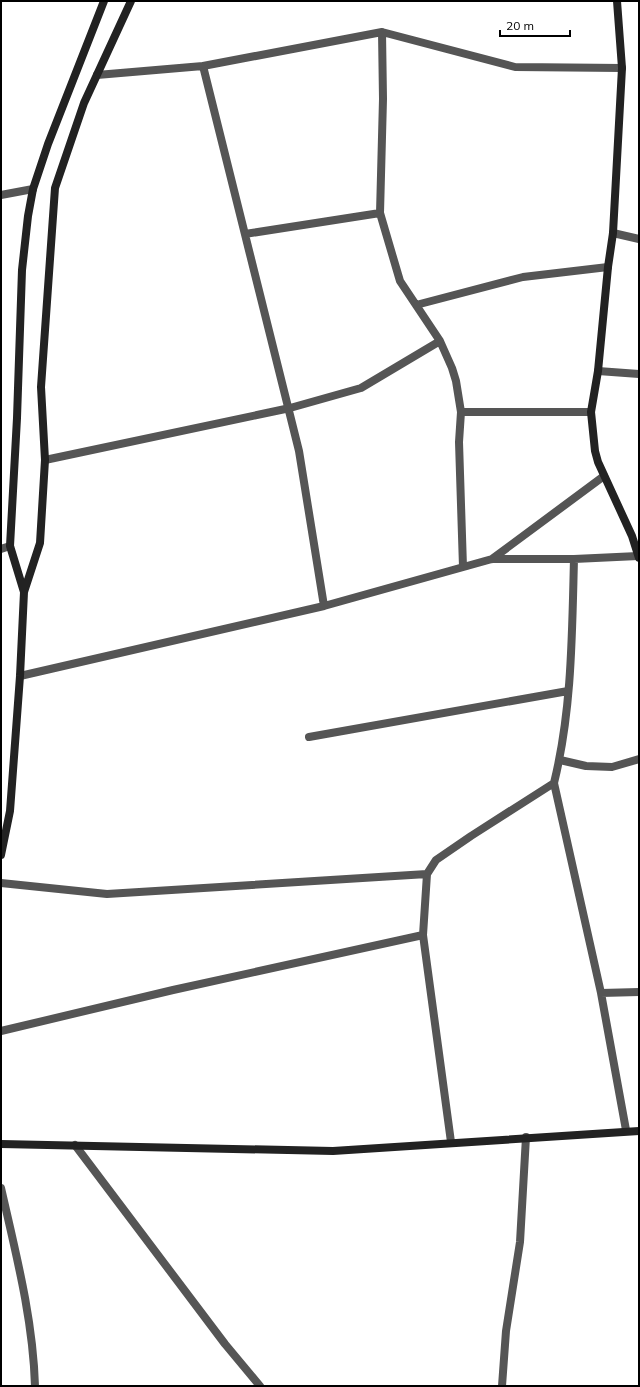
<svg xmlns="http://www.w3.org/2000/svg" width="640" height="1387" viewBox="0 0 640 1387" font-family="Mulish,sans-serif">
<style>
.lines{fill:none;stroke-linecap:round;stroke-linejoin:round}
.street{stroke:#555;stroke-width:8}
.secondary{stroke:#222;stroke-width:8}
</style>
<rect width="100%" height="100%" fill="#fff"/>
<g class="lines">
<!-- street -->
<path class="street" d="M 382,32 L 383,99 L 380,213 L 400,281 L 440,341 L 452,368 L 456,381 L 461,412 L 459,442 L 463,567
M 203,66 L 382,32 L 515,67 L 622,68
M 97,75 L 203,66 L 299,451 L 324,606
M 1,195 L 33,189
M 613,233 L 639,239
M 245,234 L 380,213
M 416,305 L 523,277 L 608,267
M 598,371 L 639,374
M 461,412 L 591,412
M 45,460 L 290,408 L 361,388 L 440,341
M 1,549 L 10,546
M 492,559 L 604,476
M 20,676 L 324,606 L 492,559 L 574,559 L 638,556
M 309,737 L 568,691
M 560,760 L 586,766 L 612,767 L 639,759
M 554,783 L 601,993 L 626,1130
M 1,883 L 107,894 L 427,874
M 601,993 L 639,992
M 1,1031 L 173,990 L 423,935
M 451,1142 L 423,935 L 427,874 L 436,860 L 471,836 L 554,783 C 572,710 572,634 574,559
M 75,1145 L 225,1344 L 260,1386
M 1,1188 C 16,1254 33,1319 35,1386
M 502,1386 L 506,1331 L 520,1242 L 526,1137"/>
<!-- secondary -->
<path class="secondary" d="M 617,1 L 622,68 L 613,233 L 608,267 L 598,371 L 591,412 L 595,451 L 598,462 L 632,536 L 639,558
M 24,592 L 10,546 L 17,418 L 22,270 L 28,216 L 33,189 L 48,144 L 104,1
M 1,855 L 10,811 L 20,676 L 24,592 L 40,543 L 45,460 L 41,387 L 55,188 L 84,103 L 131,1
M 1,1144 L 333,1151 L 639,1131"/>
</g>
<!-- border -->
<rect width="640" height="1387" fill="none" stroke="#000000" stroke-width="4"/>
<!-- scale -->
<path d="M500 30v6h70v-6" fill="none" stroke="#000000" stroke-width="2"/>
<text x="506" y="30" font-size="12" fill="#000000" stroke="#ffffff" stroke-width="3" paint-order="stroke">20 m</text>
</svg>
